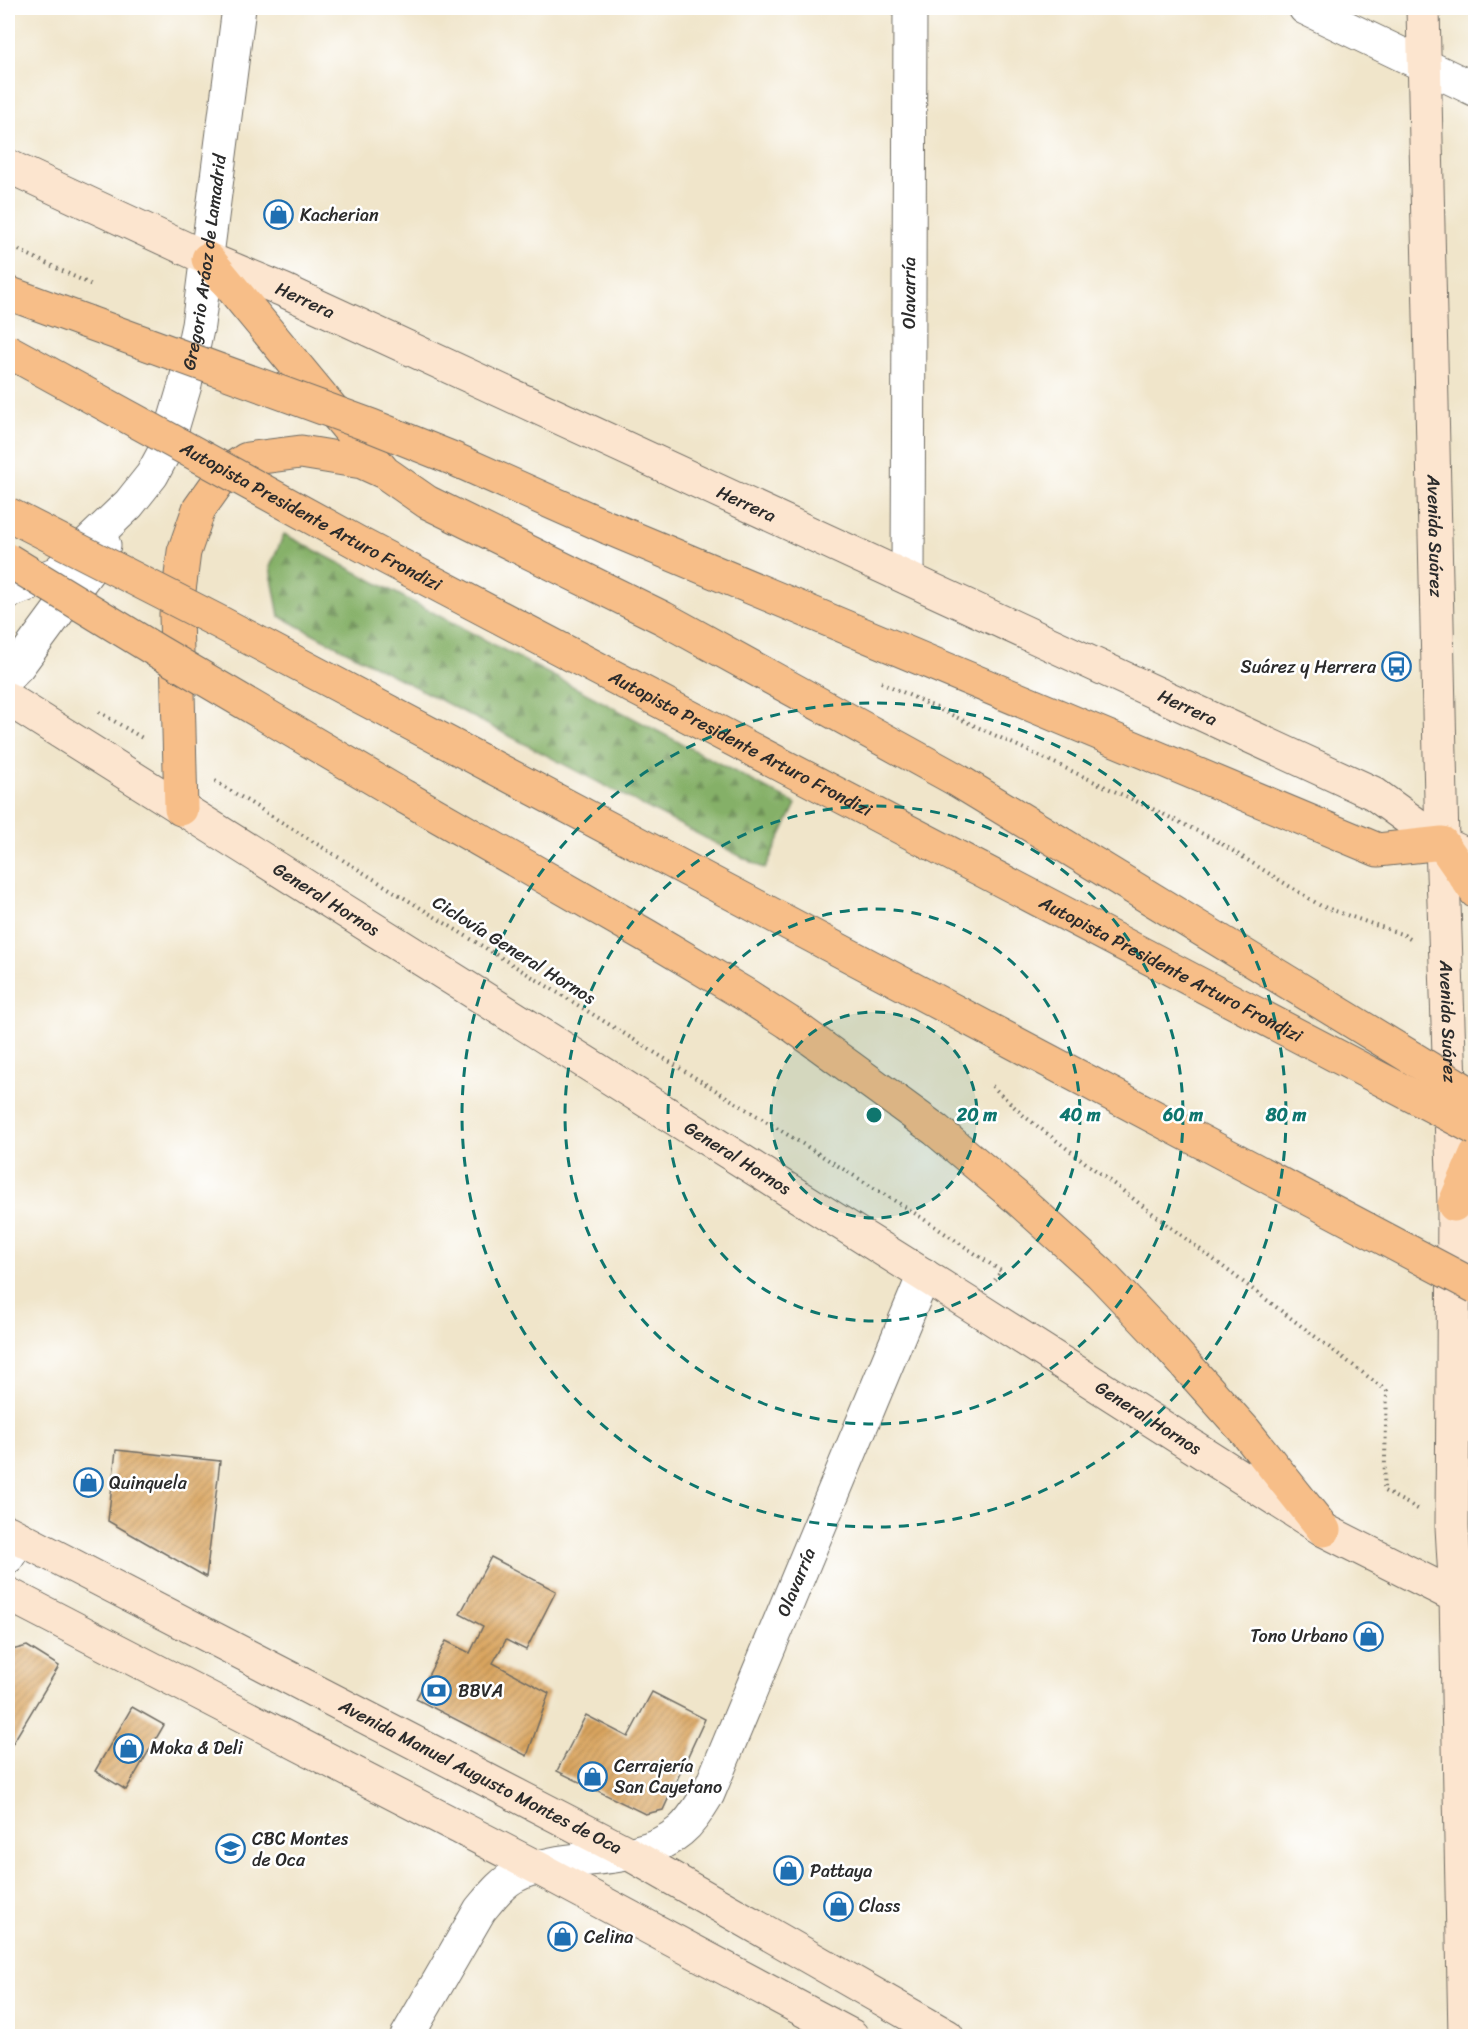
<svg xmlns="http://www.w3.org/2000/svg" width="1483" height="2044" viewBox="0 0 1483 2044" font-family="Sriracha,sans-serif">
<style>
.forest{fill:url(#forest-firs);stroke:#586e4a;stroke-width:1.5}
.building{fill:url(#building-hatch)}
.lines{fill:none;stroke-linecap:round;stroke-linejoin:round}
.street-casing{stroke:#706c63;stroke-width:35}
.secondary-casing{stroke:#706c63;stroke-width:35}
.highway-casing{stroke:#706c63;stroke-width:35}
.path{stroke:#706c63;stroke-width:4;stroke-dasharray:1.5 4.5;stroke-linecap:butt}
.street{stroke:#fff;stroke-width:33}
.secondary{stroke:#fce5cf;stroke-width:33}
.highway{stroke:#f7be88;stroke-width:33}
.highway-bridge-casing{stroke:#706c63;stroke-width:35;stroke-linecap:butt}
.highway-bridge{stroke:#f7be88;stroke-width:33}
.ring{fill:none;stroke:#0f766e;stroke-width:3;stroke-dasharray:10 8}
.labels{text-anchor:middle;stroke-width:5;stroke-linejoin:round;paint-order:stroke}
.poi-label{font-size:18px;fill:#2b2b2b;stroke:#fff;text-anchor:start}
.street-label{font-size:18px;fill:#2b2b2b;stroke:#fff}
.centre{fill:#0f766e;stroke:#fff;stroke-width:3}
.ring-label{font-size:18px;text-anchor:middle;font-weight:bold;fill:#0f766e;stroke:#fff;stroke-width:5;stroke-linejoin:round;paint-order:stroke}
</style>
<defs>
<pattern id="forest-firs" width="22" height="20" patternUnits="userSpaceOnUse" patternTransform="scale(1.5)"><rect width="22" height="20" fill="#85b068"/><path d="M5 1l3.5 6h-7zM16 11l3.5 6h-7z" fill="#6d8f56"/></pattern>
<pattern id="building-hatch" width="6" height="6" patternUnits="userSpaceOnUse" patternTransform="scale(1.5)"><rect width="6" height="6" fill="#daa55f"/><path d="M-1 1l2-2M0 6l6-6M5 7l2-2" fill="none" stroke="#b1874f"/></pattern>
</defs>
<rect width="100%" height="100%" fill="#fff"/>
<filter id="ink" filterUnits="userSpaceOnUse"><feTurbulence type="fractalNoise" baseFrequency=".0167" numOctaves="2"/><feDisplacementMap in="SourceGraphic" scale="12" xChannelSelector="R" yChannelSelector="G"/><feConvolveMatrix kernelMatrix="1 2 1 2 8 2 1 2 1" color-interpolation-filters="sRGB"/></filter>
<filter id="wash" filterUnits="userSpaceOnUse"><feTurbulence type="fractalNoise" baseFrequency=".008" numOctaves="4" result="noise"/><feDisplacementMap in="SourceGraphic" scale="24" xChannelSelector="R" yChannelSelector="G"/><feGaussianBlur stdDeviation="1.35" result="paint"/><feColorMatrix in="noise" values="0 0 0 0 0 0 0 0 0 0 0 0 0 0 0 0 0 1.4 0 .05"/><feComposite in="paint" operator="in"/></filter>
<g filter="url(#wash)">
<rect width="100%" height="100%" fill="#f0e5ca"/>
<!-- forest -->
<path class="forest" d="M 284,534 L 796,804 L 765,869 L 279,616 L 270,567 Z"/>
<g id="blocks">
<!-- building -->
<path class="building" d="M 116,1450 L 220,1461 L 206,1577 L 108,1521 Z
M 491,1557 L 556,1591 L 526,1650 L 506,1640 L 493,1663 L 549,1693 L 527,1756 L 416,1699 L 446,1641 L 470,1653 L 483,1626 L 460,1614 Z
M 27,1646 L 59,1666 L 8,1751 L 8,1651 Z
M 652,1692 L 705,1719 L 663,1810 L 645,1814 L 557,1771 L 586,1715 L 628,1737 Z
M 132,1707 L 164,1725 L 126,1790 L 95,1771 Z"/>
</g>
</g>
<g filter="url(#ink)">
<use href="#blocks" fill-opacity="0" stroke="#706c63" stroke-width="1.5"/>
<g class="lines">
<defs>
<g id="street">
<path d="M 1305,8 L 1476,90"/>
<path id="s1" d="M 908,578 L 910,8"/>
<path id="s2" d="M 8,592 L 57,573 L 129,504 L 152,475 L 166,449 L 185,385 L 198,325 L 239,8"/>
<path d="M 8,676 L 18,666 L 91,567 L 104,545"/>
<path d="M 8,1557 L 19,1538"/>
<path id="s3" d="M 407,2036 L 480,1910 C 491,1897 502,1882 517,1875 C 567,1850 635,1869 680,1831 C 692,1821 699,1808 708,1794 L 924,1275"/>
</g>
<g id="secondary">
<path id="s4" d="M 1423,8 L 1442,843 L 1454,1205 L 1452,1527 L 1456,1597 L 1465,2036"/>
<path id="s5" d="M 8,166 L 208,259 L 283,290 L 1373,793 L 1442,843 L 1476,859"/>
<path id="s6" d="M 8,699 L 976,1308 L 1324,1530 L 1473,1605"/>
<path id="s7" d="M 8,1532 L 628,1853 L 947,2036"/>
<path d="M 8,1594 L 536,1867 L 852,2036"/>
</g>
<path id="highway" d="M 208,259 L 384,472 L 427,502 L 663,618 L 957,780
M 8,293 L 87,322
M 609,528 L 1378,850 L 1442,843 L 1476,892
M 405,797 L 647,936 L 746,995 L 788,1022 L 936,1130 L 1016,1197 L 1100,1273 L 1161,1337 L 1245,1431 L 1324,1530
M 181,809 L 176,614 L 184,552 L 199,509 L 224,474 L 247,459 L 301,452 L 362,462 L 384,472
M 1454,1205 L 1476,1154"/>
</defs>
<!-- street casing -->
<use href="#street" class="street-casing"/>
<!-- secondary casing -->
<use href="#secondary" class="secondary-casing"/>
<!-- highway casing -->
<use href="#highway" class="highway-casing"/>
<!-- path -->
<path class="path" d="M 8,245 L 92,285
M 881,682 L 1157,811 L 1217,841 L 1321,906 L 1404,935 L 1410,939
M 99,712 L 144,739
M 215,781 L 916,1214 L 1001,1271 L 995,1280
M 992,1086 L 1024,1116 L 1387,1391 L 1384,1491 L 1418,1509"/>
<!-- street -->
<use href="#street" class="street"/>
<!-- secondary -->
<use href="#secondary" class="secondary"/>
<!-- highway -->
<use href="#highway" class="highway"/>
<defs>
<g id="highway-bridge">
<path d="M 87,322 L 372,426 L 454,459 L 609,528"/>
<path id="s8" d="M 8,351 L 362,545 L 1476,1129"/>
<path d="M 8,514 L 221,623 L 1476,1287"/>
<path d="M 8,560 L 157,651 L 405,797"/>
<path d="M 957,780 L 1476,1097"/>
</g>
</defs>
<!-- highway-bridge casing -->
<use href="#highway-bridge" class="highway-bridge-casing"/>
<!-- highway-bridge -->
<use href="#highway-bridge" class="highway-bridge"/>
</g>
</g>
<!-- distance rings -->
<circle cx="874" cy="1115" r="103" fill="#0f766e" fill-opacity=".12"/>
<g class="ring">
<circle cx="874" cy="1115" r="103"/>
<circle cx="874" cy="1115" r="206"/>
<circle cx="874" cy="1115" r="309"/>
<circle cx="874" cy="1115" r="412"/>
</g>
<!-- icons -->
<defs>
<symbol id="shop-ring" viewBox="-11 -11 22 22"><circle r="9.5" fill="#fff" stroke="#1f6fb2" stroke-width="1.5"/><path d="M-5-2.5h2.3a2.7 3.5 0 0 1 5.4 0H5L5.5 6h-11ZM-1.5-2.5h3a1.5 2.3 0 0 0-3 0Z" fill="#1f6fb2"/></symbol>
<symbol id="bus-ring" viewBox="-11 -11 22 22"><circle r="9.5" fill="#fff" stroke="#1f6fb2" stroke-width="1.5"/><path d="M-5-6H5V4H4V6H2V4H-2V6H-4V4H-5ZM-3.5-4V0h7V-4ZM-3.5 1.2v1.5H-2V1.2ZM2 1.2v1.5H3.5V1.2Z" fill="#1f6fb2"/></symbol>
<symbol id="bank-ring" viewBox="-11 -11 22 22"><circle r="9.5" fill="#fff" stroke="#1f6fb2" stroke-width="1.5"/><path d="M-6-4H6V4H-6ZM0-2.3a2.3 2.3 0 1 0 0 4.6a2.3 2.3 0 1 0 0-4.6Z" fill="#1f6fb2"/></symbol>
<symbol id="university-ring" viewBox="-11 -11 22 22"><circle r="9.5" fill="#fff" stroke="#1f6fb2" stroke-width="1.5"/><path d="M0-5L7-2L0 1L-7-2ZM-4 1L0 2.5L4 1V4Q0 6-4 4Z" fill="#1f6fb2"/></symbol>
</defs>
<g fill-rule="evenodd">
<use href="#shop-ring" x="262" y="198" width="33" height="33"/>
<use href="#bus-ring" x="1380" y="650" width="33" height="33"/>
<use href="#shop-ring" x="72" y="1466" width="33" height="33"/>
<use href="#shop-ring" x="1352" y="1620" width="33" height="33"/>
<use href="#bank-ring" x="420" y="1674" width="33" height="33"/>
<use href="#shop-ring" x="112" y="1732" width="33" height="33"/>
<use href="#shop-ring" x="576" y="1760" width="33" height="33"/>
<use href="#university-ring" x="214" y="1832" width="33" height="33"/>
<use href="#shop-ring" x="772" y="1854" width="33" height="33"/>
<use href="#shop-ring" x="822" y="1890" width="33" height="33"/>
<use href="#shop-ring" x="546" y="1920" width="33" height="33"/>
</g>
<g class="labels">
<!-- poi labels -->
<g class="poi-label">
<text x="300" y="221">Kacherian</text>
<text x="1376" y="673" text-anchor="end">Suárez y Herrera</text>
<text x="109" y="1489">Quinquela</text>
<text x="1348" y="1642" text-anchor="end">Tono Urbano</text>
<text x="458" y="1697">BBVA</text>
<text x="150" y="1754">Moka &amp; Deli</text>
<text x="614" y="1772">Cerrajería<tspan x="614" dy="21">San Cayetano</tspan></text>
<text x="252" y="1845">CBC Montes<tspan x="252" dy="21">de Oca</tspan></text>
<text x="810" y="1877">Pattaya</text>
<text x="859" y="1912">Class</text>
<text x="584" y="1943">Celina</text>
</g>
<!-- street labels -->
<g class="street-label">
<text dy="6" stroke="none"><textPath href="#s2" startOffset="410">Gregorio Aráoz de Lamadrid</textPath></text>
<text dy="6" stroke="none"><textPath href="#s1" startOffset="285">Olavarría</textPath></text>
<text dy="6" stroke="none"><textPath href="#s5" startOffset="326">Herrera</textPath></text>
<text dy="6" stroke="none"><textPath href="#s5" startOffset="812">Herrera</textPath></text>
<text dy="6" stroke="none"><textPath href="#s8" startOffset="345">Autopista Presidente Arturo Frondizi</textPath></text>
<text dy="6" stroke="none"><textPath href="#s4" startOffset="528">Avenida Suárez</textPath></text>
<text dy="6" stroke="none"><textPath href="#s5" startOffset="1298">Herrera</textPath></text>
<text dy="6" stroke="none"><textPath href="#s8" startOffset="831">Autopista Presidente Arturo Frondizi</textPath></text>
<text dy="6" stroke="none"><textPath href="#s6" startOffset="376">General Hornos</textPath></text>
<text transform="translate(514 950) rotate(32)" y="6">Ciclovía General Hornos</text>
<text dy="6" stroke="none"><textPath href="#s8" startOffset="1317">Autopista Presidente Arturo Frondizi</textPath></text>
<text dy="6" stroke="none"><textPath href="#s4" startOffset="1014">Avenida Suárez</textPath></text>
<text dy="6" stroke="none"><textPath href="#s6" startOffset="862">General Hornos</textPath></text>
<text dy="6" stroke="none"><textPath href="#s6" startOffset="1348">General Hornos</textPath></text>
<text dy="6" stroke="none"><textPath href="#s3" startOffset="644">Olavarría</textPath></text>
<text dy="6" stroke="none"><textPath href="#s7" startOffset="532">Avenida Manuel Augusto Montes de Oca</textPath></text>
</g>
</g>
<circle cx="874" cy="1115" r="9" class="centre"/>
<g class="ring-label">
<text x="977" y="1121">20 m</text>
<text x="1080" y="1121">40 m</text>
<text x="1183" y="1121">60 m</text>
<text x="1286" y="1121">80 m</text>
</g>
<!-- margin -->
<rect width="1483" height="2044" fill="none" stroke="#fff" stroke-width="30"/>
</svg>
